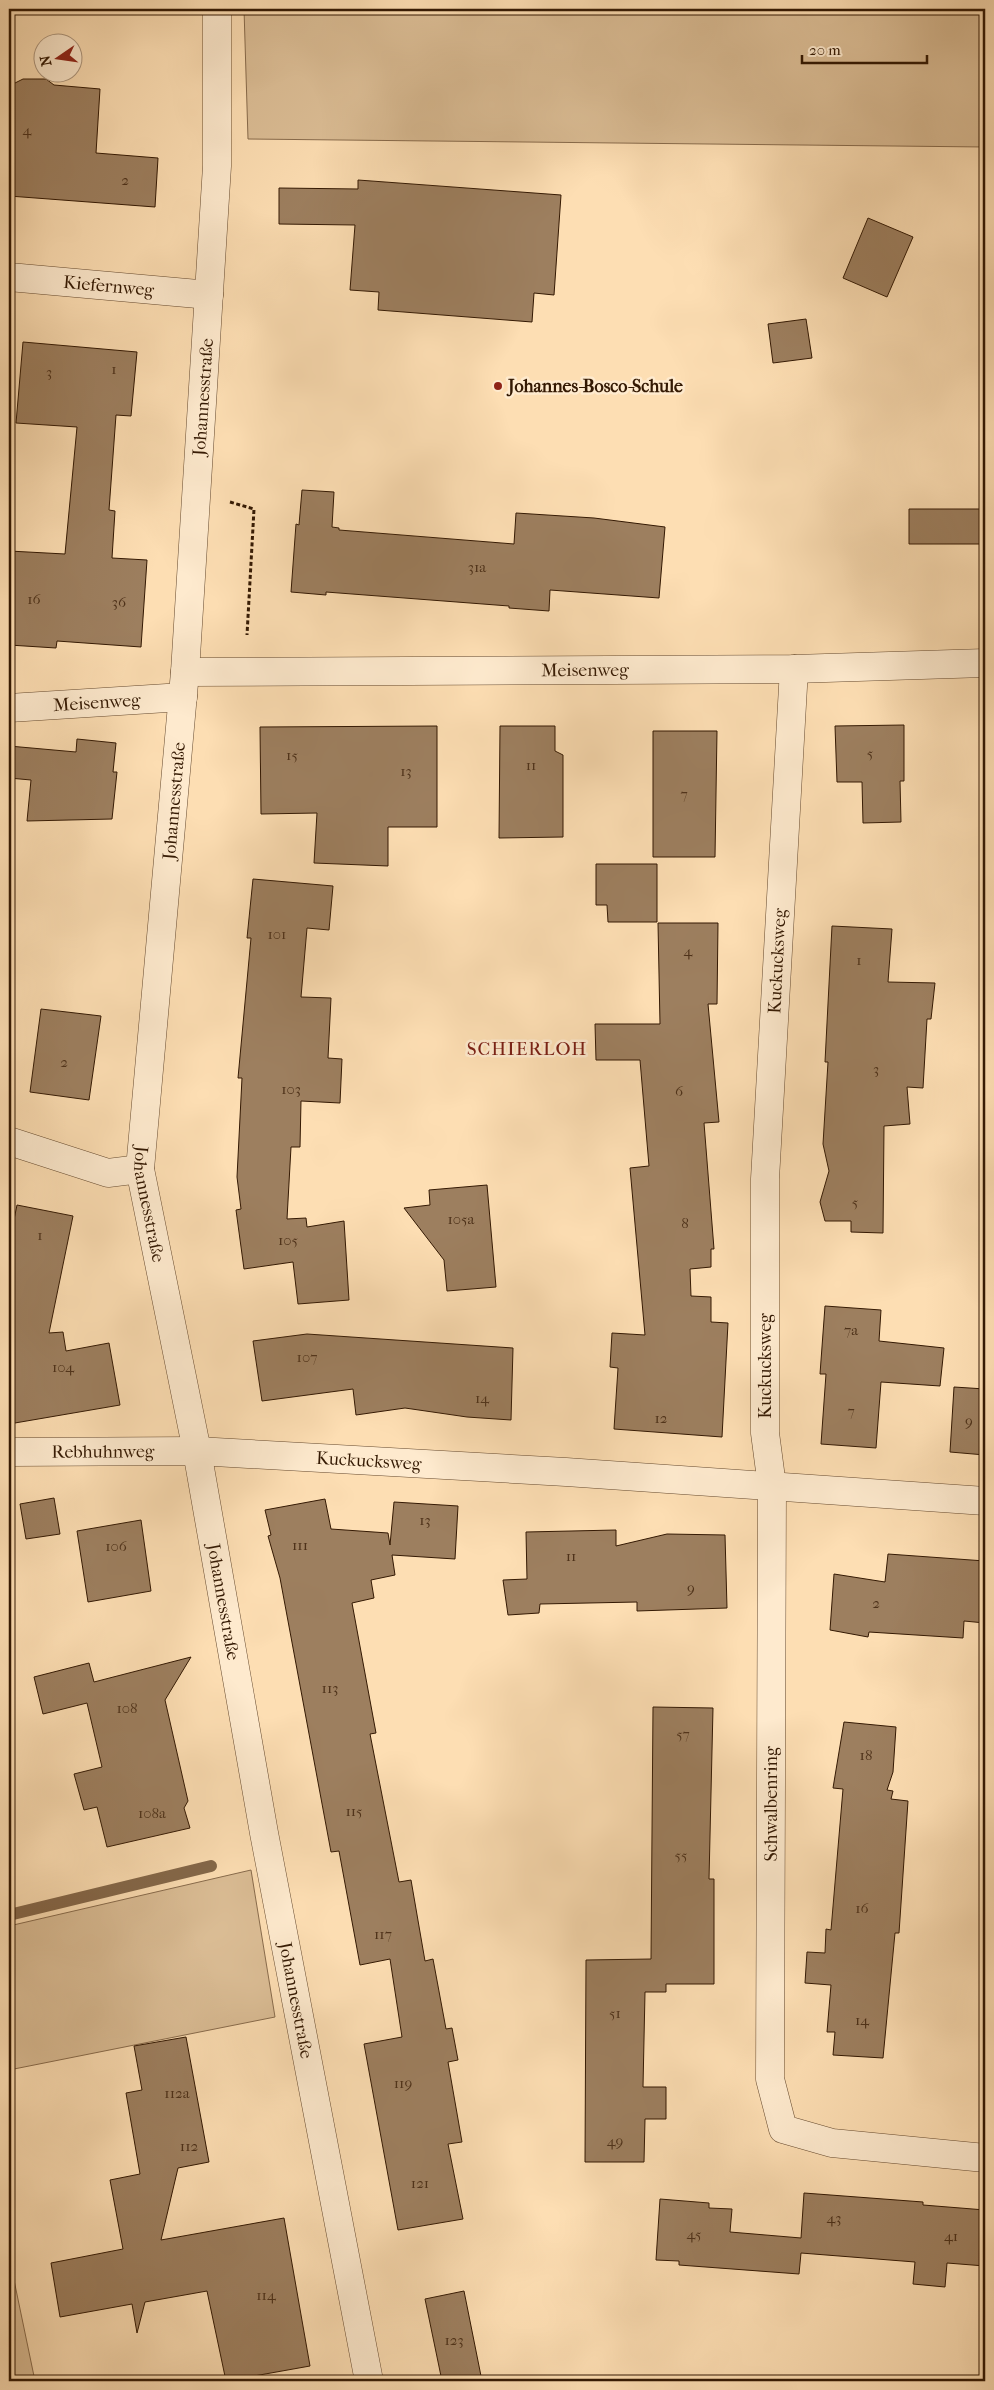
<svg xmlns="http://www.w3.org/2000/svg" width="994" height="2390" viewBox="0 0 994 2390" font-family="'IM FELL French Canon',serif">
<style>
.green{fill:#dbbd95;stroke:#886b4c}
.lines{fill:none;stroke-linecap:round;stroke-linejoin:round}
.stream{stroke:#846749;stroke-width:12}
.building{fill:#9d7f5f;stroke:#341903}
.street-casing{stroke:#664a2f;stroke-width:29}
.path{stroke:#341903;stroke-width:3;stroke-dasharray:4 2.5;stroke-linecap:butt}
.street{stroke:#feeace;stroke-width:28}
.poi-dot{fill:#8f2418;stroke:#feeace;stroke-width:2}
.labels{text-anchor:middle;stroke-width:5;stroke-linejoin:round;paint-order:stroke}
.number-label{font-size:15px;fill:#4e321a}
.street-label{font-size:18px;fill:#341903;stroke:#feeace}
.poi-label{font-size:18px;font-weight:bold;fill:#341903;stroke:#feeace;text-anchor:start}
.neighbourhood-label{font-size:19px;letter-spacing:1px;fill:#7a1f14;stroke:#feeace}
</style>
<rect width="100%" height="100%" fill="#fddeb3"/>
<filter id="stains"><feTurbulence type="fractalNoise" baseFrequency=".004" numOctaves="4"/><feColorMatrix values="0 0 0 0 .2 0 0 0 0 .09 0 0 0 0 .02 0 0 0 .5 -.17"/></filter>
<radialGradient id="worn" r=".72"><stop offset=".6" stop-color="#630" stop-opacity="0"/><stop offset="1" stop-color="#630" stop-opacity=".3"/></radialGradient>
<!-- green -->
<path class="green" d="M 244,9 L 985,9 L 985,147 L 248,139 Z
M 251,1870 L 275,2017 L 9,2070 L 9,1926 Z
M 9,2256 L 35,2381 L 9,2381 Z"/>
<g class="lines">
<!-- stream -->
<path class="stream" d="M 9,1915 L 211,1866"/>
</g>
<!-- building -->
<path class="building" d="M 23,79 L 46,79 L 54,85 L 100,89 L 96,153 L 158,158 L 155,207 L 9,196 L 9,86 Z
M 358,180 L 561,195 L 554,295 L 534,293 L 532,322 L 378,310 L 379,292 L 350,290 L 355,225 L 279,224 L 279,188 L 358,189 Z
M 868,218 L 913,237 L 887,297 L 843,278 Z
M 806,319 L 812,358 L 773,363 L 768,324 Z
M 23,342 L 137,352 L 131,416 L 116,415 L 109,510 L 115,511 L 112,558 L 147,560 L 141,647 L 57,641 L 56,648 L 9,645 L 9,551 L 65,554 L 77,427 L 16,423 Z
M 302,490 L 334,492 L 332,527 L 339,528 L 339,530 L 514,544 L 516,513 L 594,518 L 665,527 L 659,598 L 550,590 L 549,611 L 509,608 L 509,606 L 326,592 L 326,595 L 291,592 L 296,524 L 299,525 Z
M 909,509 L 985,509 L 985,544 L 909,544 Z
M 904,725 L 904,781 L 900,781 L 901,822 L 863,823 L 862,782 L 837,782 L 835,726 Z
M 437,726 L 437,827 L 388,827 L 388,866 L 314,863 L 317,813 L 261,814 L 260,727 Z
M 500,726 L 555,726 L 555,751 L 563,755 L 563,837 L 499,838 Z
M 653,731 L 717,731 L 715,857 L 653,857 Z
M 77,739 L 116,743 L 113,772 L 117,772 L 112,819 L 27,821 L 31,780 L 9,778 L 9,746 L 76,752 Z
M 596,864 L 657,864 L 657,922 L 608,922 L 607,905 L 596,905 Z
M 253,879 L 333,886 L 329,930 L 307,928 L 301,997 L 331,998 L 328,1058 L 342,1059 L 340,1103 L 301,1101 L 300,1147 L 291,1147 L 287,1219 L 306,1218 L 307,1227 L 344,1221 L 349,1300 L 298,1304 L 293,1262 L 244,1269 L 236,1210 L 241,1209 L 237,1177 L 242,1078 L 238,1078 L 251,938 L 247,938 Z
M 658,923 L 718,923 L 717,1004 L 708,1004 L 719,1122 L 704,1123 L 714,1249 L 711,1249 L 711,1267 L 690,1269 L 691,1296 L 711,1297 L 711,1322 L 728,1323 L 722,1437 L 614,1429 L 618,1368 L 610,1367 L 612,1333 L 645,1335 L 630,1168 L 649,1166 L 640,1060 L 596,1060 L 595,1024 L 660,1024 Z
M 832,926 L 892,929 L 888,982 L 935,983 L 931,1019 L 927,1019 L 923,1088 L 907,1087 L 910,1124 L 884,1126 L 883,1233 L 851,1232 L 851,1221 L 825,1221 L 820,1202 L 829,1171 L 823,1144 L 828,1062 L 825,1062 Z
M 41,1009 L 101,1016 L 89,1100 L 30,1092 Z
M 487,1185 L 496,1287 L 447,1291 L 444,1260 L 404,1208 L 430,1205 L 429,1190 Z
M 17,1205 L 73,1216 L 49,1333 L 63,1332 L 66,1351 L 109,1343 L 120,1405 L 9,1424 L 9,1244 Z
M 825,1306 L 881,1310 L 879,1341 L 944,1348 L 940,1386 L 881,1382 L 876,1448 L 821,1444 L 826,1374 L 820,1374 Z
M 307,1334 L 513,1348 L 511,1420 L 467,1417 L 405,1408 L 356,1415 L 353,1389 L 262,1401 L 253,1341 Z
M 954,1387 L 985,1389 L 985,1455 L 950,1452 Z
M 54,1498 L 60,1534 L 26,1539 L 20,1504 Z
M 325,1499 L 331,1529 L 388,1533 L 390,1545 L 394,1502 L 458,1506 L 455,1559 L 392,1555 L 395,1575 L 371,1580 L 374,1598 L 352,1603 L 376,1733 L 370,1734 L 399,1882 L 411,1880 L 425,1961 L 433,1959 L 446,2029 L 452,2028 L 458,2060 L 448,2062 L 462,2142 L 448,2144 L 463,2219 L 398,2230 L 364,2044 L 402,2037 L 390,1959 L 360,1965 L 339,1851 L 331,1852 L 280,1578 L 268,1536 L 271,1535 L 265,1510 Z
M 141,1520 L 151,1591 L 88,1602 L 77,1531 Z
M 616,1530 L 616,1546 L 667,1534 L 725,1535 L 727,1608 L 637,1611 L 637,1602 L 540,1604 L 539,1613 L 508,1615 L 503,1580 L 527,1579 L 526,1532 Z
M 888,1554 L 985,1561 L 985,1623 L 964,1621 L 963,1638 L 869,1632 L 868,1637 L 830,1630 L 834,1574 L 885,1582 Z
M 191,1657 L 165,1700 L 188,1801 L 184,1808 L 190,1828 L 107,1847 L 97,1807 L 84,1810 L 74,1774 L 102,1767 L 87,1703 L 43,1714 L 34,1677 L 89,1663 L 94,1682 Z
M 653,1707 L 713,1708 L 709,1879 L 714,1879 L 714,1984 L 666,1984 L 666,1992 L 645,1992 L 643,2087 L 666,2087 L 666,2119 L 645,2119 L 644,2162 L 585,2162 L 586,1960 L 651,1959 Z
M 844,1722 L 896,1727 L 893,1772 L 887,1790 L 893,1791 L 891,1799 L 908,1801 L 899,1933 L 895,1933 L 883,2058 L 833,2055 L 835,2032 L 827,2032 L 831,1985 L 805,1983 L 807,1952 L 825,1953 L 826,1929 L 831,1930 L 843,1789 L 833,1788 Z
M 186,2037 L 209,2162 L 178,2168 L 161,2240 L 284,2218 L 310,2366 L 226,2381 L 207,2291 L 145,2302 L 137,2333 L 132,2304 L 60,2317 L 51,2263 L 123,2249 L 110,2180 L 140,2174 L 126,2093 L 142,2090 L 134,2046 Z
M 804,2193 L 923,2202 L 923,2205 L 985,2210 L 985,2266 L 947,2263 L 945,2287 L 913,2284 L 915,2262 L 801,2253 L 799,2274 L 679,2265 L 679,2261 L 656,2260 L 660,2199 L 709,2203 L 709,2208 L 732,2209 L 730,2232 L 801,2238 Z
M 464,2291 L 482,2381 L 442,2381 L 425,2299 Z"/>
<g class="lines">
<defs>
<g id="street">
<path id="s1" d="M 217,9 L 217,166 L 185,672 L 140,1169 L 197,1451 L 264,1833 L 369,2381"/>
<path id="s2" d="M 9,277 L 209,295"/>
<path d="M 794,669 L 765,1179 L 765,1433 L 772,1486 L 770,2079 L 783,2129 L 832,2143 L 985,2158"/>
<path id="s3" d="M 185,672 L 794,669 L 985,663"/>
<path id="s4" d="M 9,708 L 183,697"/>
<path d="M 9,1141 L 108,1173 L 140,1169"/>
<path id="s5" d="M 9,1452 L 197,1451 L 566,1472 L 985,1501"/>
</g>
</defs>
<!-- street casing -->
<use href="#street" class="street-casing"/>
<!-- path -->
<path class="path" d="M 230,502 L 254,509 L 247,635"/>
<!-- street -->
<use href="#street" class="street"/>
</g>
<!-- markers -->
<circle class="poi-dot" cx="498" cy="386" r="5"/>
<g class="labels">
<!-- number labels -->
<g class="number-label">
<text x="27" y="135">4</text>
<text x="125" y="185">2</text>
<text x="114" y="374">1</text>
<text x="49" y="377">3</text>
<text x="477" y="572">31a</text>
<text x="34" y="604">16</text>
<text x="119" y="607">36</text>
<text x="870" y="758">5</text>
<text x="292" y="760">15</text>
<text x="531" y="770">11</text>
<text x="406" y="776">13</text>
<text x="684" y="799">7</text>
<text x="277" y="939">101</text>
<text x="688" y="956">4</text>
<text x="859" y="965">1</text>
<text x="64" y="1067">2</text>
<text x="876" y="1074">3</text>
<text x="291" y="1094">103</text>
<text x="679" y="1096">6</text>
<text x="855" y="1207">5</text>
<text x="461" y="1224">105a</text>
<text x="685" y="1228">8</text>
<text x="40" y="1240">1</text>
<text x="288" y="1245">105</text>
<text x="851" y="1335">7a</text>
<text x="307" y="1362">107</text>
<text x="63" y="1372">104</text>
<text x="482" y="1403">14</text>
<text x="851" y="1416">7</text>
<text x="661" y="1423">12</text>
<text x="969" y="1426">9</text>
<text x="425" y="1525">13</text>
<text x="300" y="1550">111</text>
<text x="116" y="1551">106</text>
<text x="571" y="1561">11</text>
<text x="691" y="1593">9</text>
<text x="876" y="1608">2</text>
<text x="330" y="1693">113</text>
<text x="127" y="1713">108</text>
<text x="683" y="1739">57</text>
<text x="866" y="1760">18</text>
<text x="354" y="1816">115</text>
<text x="152" y="1818">108a</text>
<text x="681" y="1860">55</text>
<text x="862" y="1913">16</text>
<text x="383" y="1939">117</text>
<text x="615" y="2018">51</text>
<text x="862" y="2025">14</text>
<text x="403" y="2088">119</text>
<text x="177" y="2098">112a</text>
<text x="615" y="2146">49</text>
<text x="189" y="2151">112</text>
<text x="420" y="2188">121</text>
<text x="834" y="2223">43</text>
<text x="694" y="2239">45</text>
<text x="951" y="2241">41</text>
<text x="266" y="2300">114</text>
<text x="454" y="2345">123</text>
</g>
<!-- street labels -->
<g class="street-label">
<text dy="6" stroke="none"><textPath href="#s2" startOffset="100">Kiefernweg</textPath></text>
<text transform="translate(203 397) rotate(-86)" y="6">Johannesstraße</text>
<text dy="6" stroke="none"><textPath href="#s3" startOffset="400">Meisenweg</textPath></text>
<text dy="6" stroke="none"><textPath href="#s4" startOffset="88">Meisenweg</textPath></text>
<text transform="translate(174 801) rotate(-85)" y="6">Johannesstraße</text>
<text transform="translate(777 961) rotate(-87)" y="6">Kuckucksweg</text>
<text dy="6" stroke="none"><textPath href="#s1" startOffset="1199">Johannesstraße</textPath></text>
<text transform="translate(765 1366) rotate(-90)" y="6">Kuckucksweg</text>
<text dy="6" stroke="none"><textPath href="#s5" startOffset="94">Rebhuhnweg</textPath></text>
<text dy="6" stroke="none"><textPath href="#s5" startOffset="360">Kuckucksweg</textPath></text>
<text dy="6" stroke="none"><textPath href="#s1" startOffset="1604">Johannesstraße</textPath></text>
<text transform="translate(771 1804) rotate(-90)" y="6">Schwalbenring</text>
<text dy="6" stroke="none"><textPath href="#s1" startOffset="2009">Johannesstraße</textPath></text>
</g>
<!-- poi labels -->
<g class="poi-label">
<text x="508" y="392">Johannes-Bosco-Schule</text>
</g>
<!-- neighbourhood labels -->
<g class="neighbourhood-label">
<text x="527" y="1055">SCHIERLOH</text>
</g>
</g>
<!-- margin -->
<rect width="994" height="2390" fill="none" stroke="#fddeb3" stroke-width="30"/>
<rect x="10" y="10" width="974" height="2370" fill="none" stroke="#341903" stroke-width="2.5"/>
<rect x="15" y="15" width="964" height="2360" fill="none" stroke="#341903"/>
<!-- north arrow -->
<g transform="translate(58 58) rotate(257)"><circle r="24" fill="#feeace" stroke="#ad967d"/>
<path d="M0-4L9 19L0 12L-9 19Z" fill="#8f2418"/>
<text y="-8" font-size="14" font-weight="bold" text-anchor="middle" fill="#341903">N</text>
</g>
<!-- scale -->
<path d="M802 55v8h125v-8" fill="none" stroke="#341903" stroke-width="2.5"/>
<text x="809" y="55" font-size="15" fill="#341903" stroke="#feeace" stroke-width="4" paint-order="stroke">20 m</text>
<rect width="100%" height="100%" filter="url(#stains)"/>
<rect width="100%" height="100%" fill="url(#worn)"/>
</svg>
